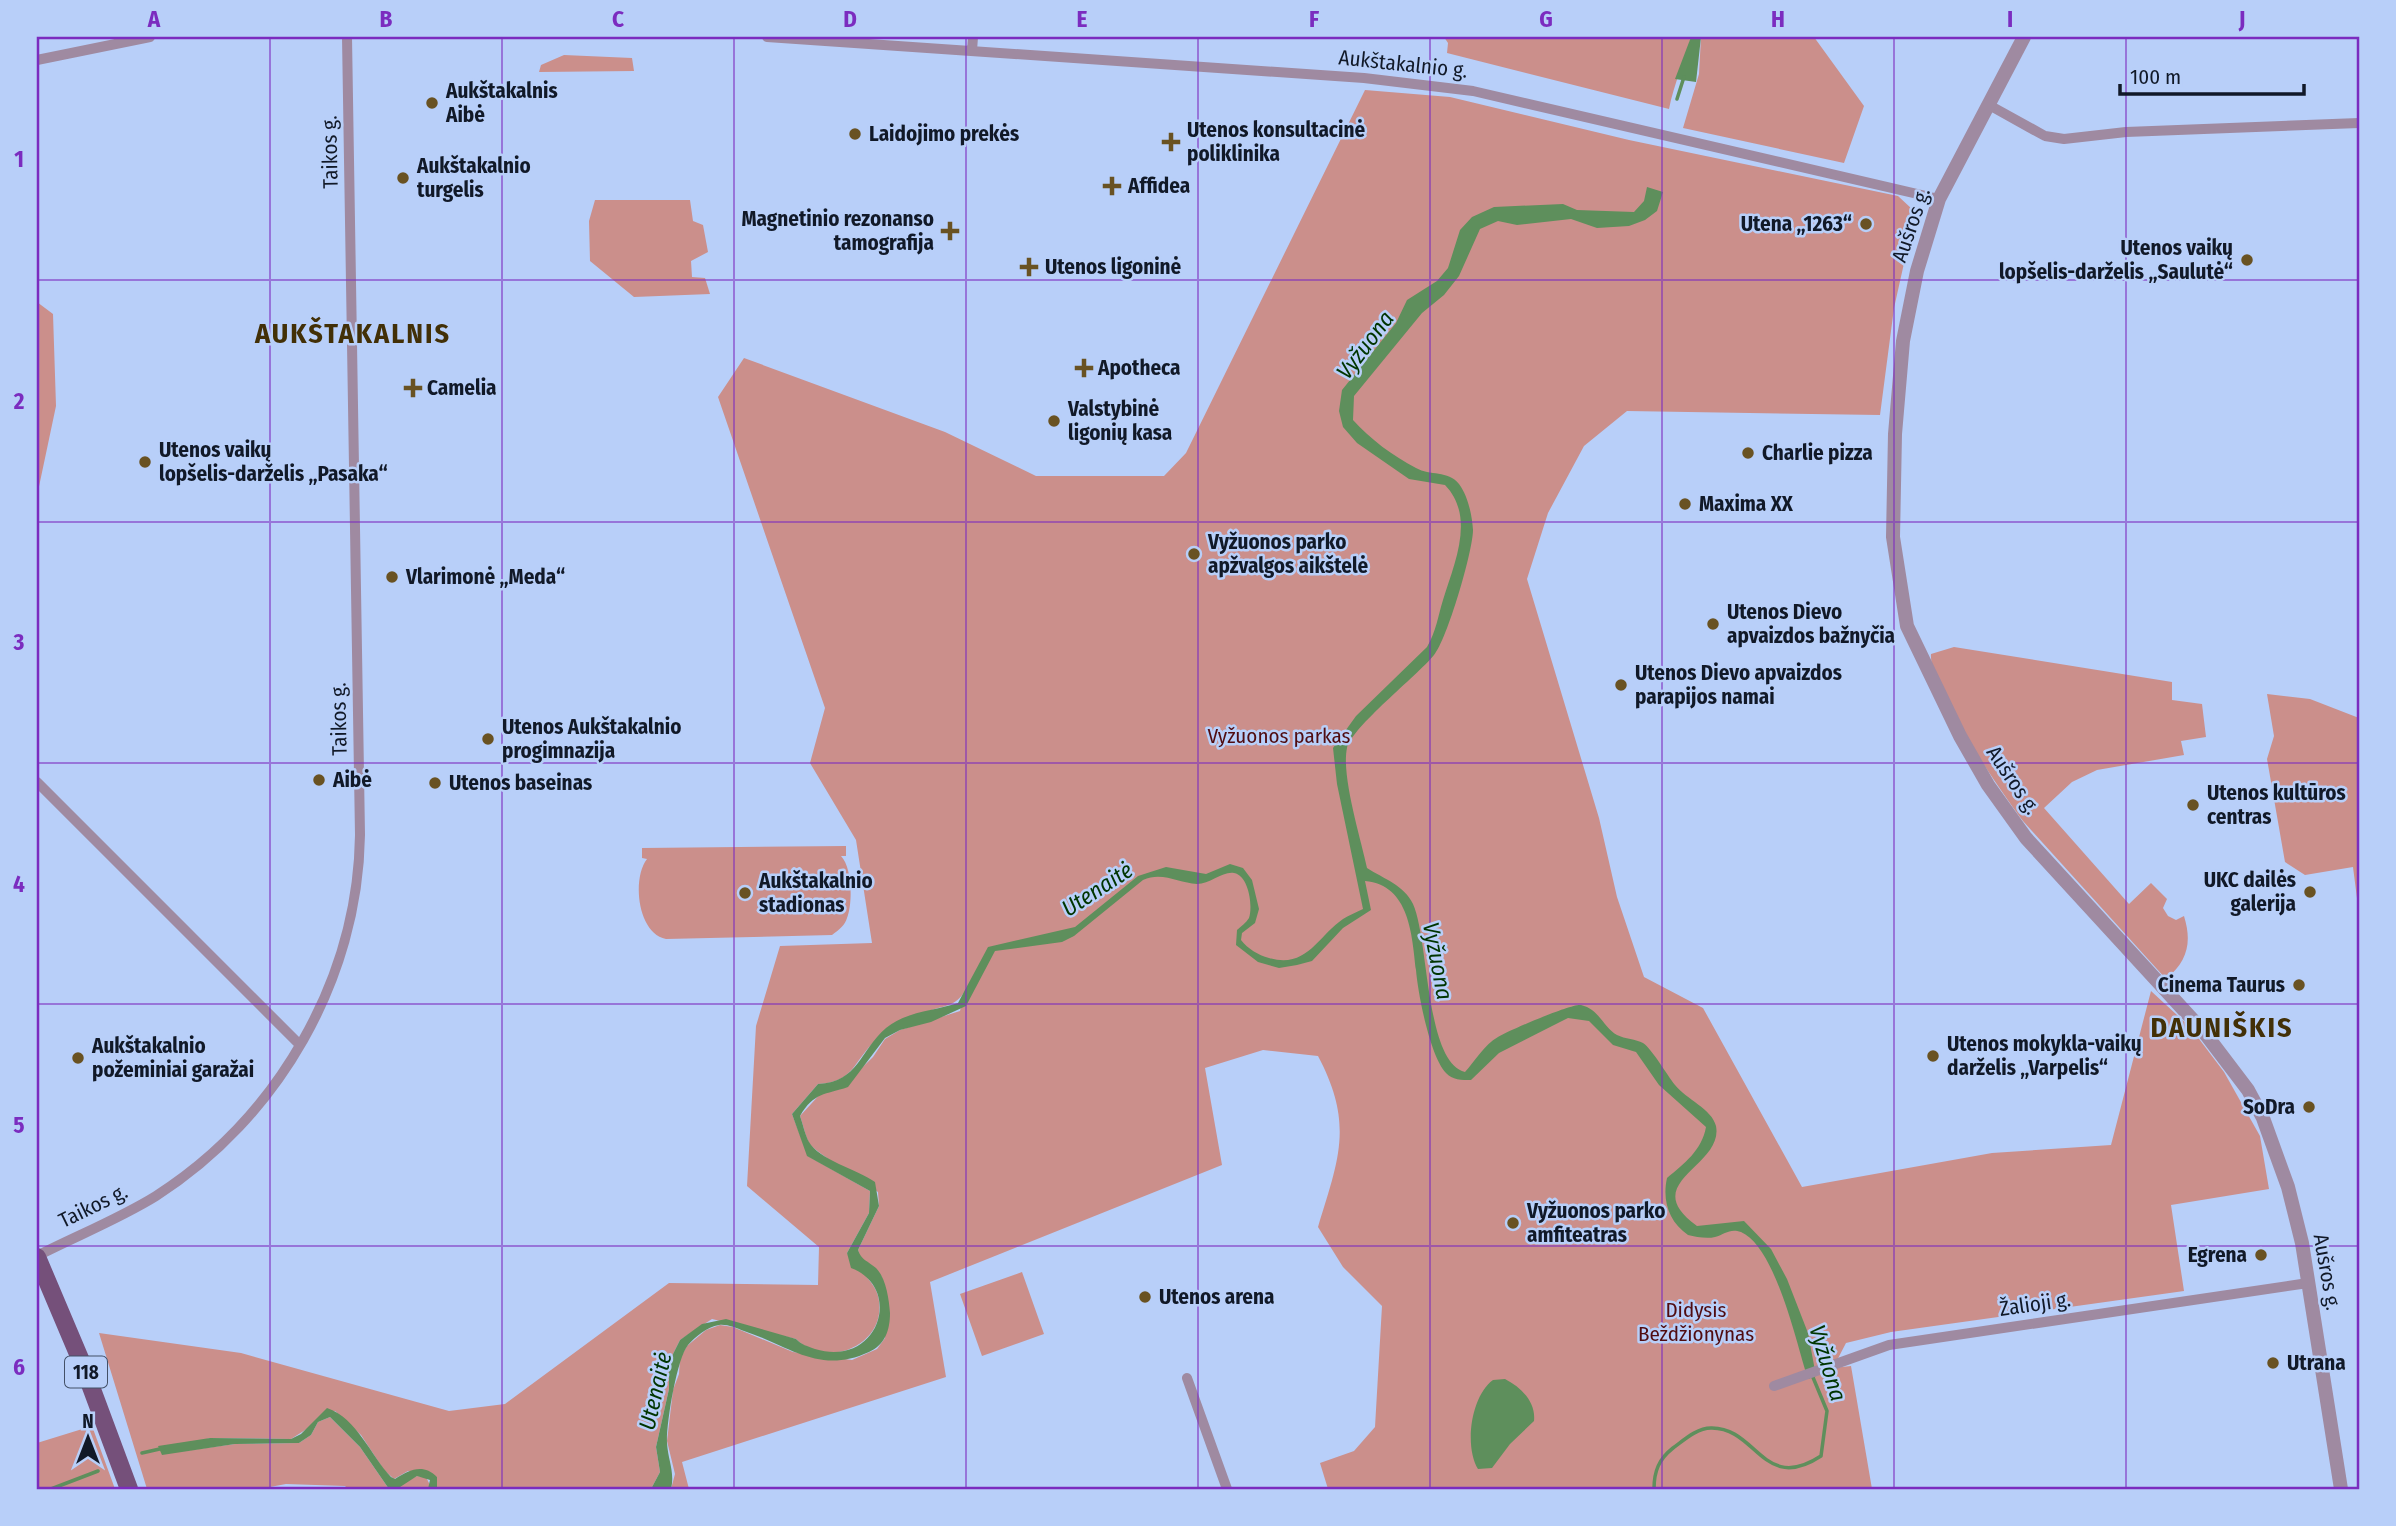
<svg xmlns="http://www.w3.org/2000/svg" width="2396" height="1526" viewBox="0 0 2396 1526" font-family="'Fira Sans Condensed',sans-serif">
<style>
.green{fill:#cb8f8b}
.water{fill:#5e8f5c}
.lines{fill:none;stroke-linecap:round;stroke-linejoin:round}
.stream{stroke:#5e8f5c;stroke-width:3.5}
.minor{stroke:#9f8aa1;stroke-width:10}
.tertiary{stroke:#9f8aa1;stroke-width:14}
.primary{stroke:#75507a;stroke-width:18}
.grid{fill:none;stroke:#7b2cbf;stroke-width:2;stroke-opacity:0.55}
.poi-dot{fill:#695222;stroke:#b8cff9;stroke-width:2.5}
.labels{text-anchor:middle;stroke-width:5;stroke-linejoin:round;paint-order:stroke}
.shield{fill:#b8cff9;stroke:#435067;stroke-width:2}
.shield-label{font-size:19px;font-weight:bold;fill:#111928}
.street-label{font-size:21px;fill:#111928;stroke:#b8cff9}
.poi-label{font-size:21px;font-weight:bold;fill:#111928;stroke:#b8cff9;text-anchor:start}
.park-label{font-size:21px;fill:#500c10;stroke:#b8cff9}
.water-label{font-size:23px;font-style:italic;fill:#003500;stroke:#b8cff9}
.district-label{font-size:28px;font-weight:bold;letter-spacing:2px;fill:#423007;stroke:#b8cff9}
.neatline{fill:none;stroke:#7b2cbf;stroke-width:2.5}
.grid-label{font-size:23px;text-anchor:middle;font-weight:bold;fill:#7b2cbf}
</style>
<rect width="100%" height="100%" fill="#b8cff9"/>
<!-- green -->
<path class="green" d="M 1444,37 L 1691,37 C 1685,61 1674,83 1669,109 L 1447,53 L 1448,43 Z
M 1701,37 L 1814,37 L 1864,106 L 1844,163 L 1683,128 L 1699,74 Z
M 564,55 L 632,58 L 634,71 L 539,72 L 541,65 Z
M 1365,90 L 1450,97 L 1629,140 L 1898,196 L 1912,209 L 1911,232 L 1894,308 L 1880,415 L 1627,411 L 1584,446 L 1548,513 L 1527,579 L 1599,818 L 1617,897 L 1644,977 L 1703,1008 L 1802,1187 L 1992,1153 L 2111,1145 L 2151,991 L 2190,1027 L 2224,1072 L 2260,1136 L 2269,1189 L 2171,1205 L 2184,1291 L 1891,1332 L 1846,1343 L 1833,1368 L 1851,1366 L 1872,1489 L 1328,1489 L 1320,1463 L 1354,1451 L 1375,1427 L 1382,1306 L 1343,1267 L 1318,1227 C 1339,1158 1354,1124 1318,1056 L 1263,1050 L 1205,1068 L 1222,1165 L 930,1282 L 946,1377 L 682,1462 L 689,1489 L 671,1489 L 675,1474 L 667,1441 L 673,1390 L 679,1374 L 680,1358 L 687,1346 L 706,1330 L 720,1325 L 733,1327 L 793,1352 L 852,1360 L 877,1349 L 885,1338 L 882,1277 L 860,1258 L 858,1250 L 879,1206 L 878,1192 C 865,1182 814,1152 809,1143 C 805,1135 803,1124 800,1116 L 822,1092 L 840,1089 L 873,1057 L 885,1039 L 900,1030 L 960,1011 L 965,991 C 955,1007 945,1005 929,1011 C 913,1018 889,1029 876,1040 C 853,1061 855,1082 818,1084 L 792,1114 L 808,1156 L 870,1191 L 869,1213 L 847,1253 C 856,1269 874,1280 878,1296 C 890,1344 827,1371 796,1339 L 712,1319 L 680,1340 L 669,1362 L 669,1389 L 656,1447 L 660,1472 L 651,1489 L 437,1489 L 437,1477 L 408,1471 L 394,1479 L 384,1470 L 361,1435 L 335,1411 L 291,1439 L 210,1438 L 162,1454 L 235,1444 L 299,1443 L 311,1435 L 318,1422 L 330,1417 L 360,1447 L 389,1489 L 417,1476 L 426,1477 L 431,1487 L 428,1489 L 348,1489 L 345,1486 L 286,1484 L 259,1489 L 147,1489 L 99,1333 L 241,1353 L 449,1411 L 505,1404 L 669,1283 L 818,1285 L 819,1247 L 747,1186 L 756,1026 L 780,946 L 872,943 L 856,840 L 810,763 L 825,708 L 718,397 L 744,358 L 945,432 L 1036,476 L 1164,476 L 1186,453 Z
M 595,200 L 690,200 L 693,221 L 703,225 L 708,252 L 691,261 L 692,277 L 705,278 L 710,294 L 634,297 L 590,261 L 589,221 Z
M 37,302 L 53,314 L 56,406 L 37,496 Z
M 1954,647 L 2172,682 L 2172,700 L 2202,704 L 2206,737 L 2181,741 L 2184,755 L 2097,770 L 2072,782 L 2044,808 L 2129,904 L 2151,883 L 2167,899 L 2163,908 L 2168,916 L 2176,920 L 2184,916 C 2192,942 2188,961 2166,979 L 2023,821 C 2002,793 1928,687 1931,654 Z
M 2267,694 L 2310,699 L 2359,718 L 2359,914 L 2353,867 L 2305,875 L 2285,862 L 2267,759 L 2274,736 Z
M 846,846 L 846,856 L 841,856 C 852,867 853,903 847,918 C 845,925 839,930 832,935 L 666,939 C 637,933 632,878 647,859 L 642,858 L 642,848 Z
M 1022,1272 L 1044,1334 L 982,1356 L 960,1294 Z
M 92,1426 L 115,1489 L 37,1489 L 37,1443 Z"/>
<!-- water -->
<path class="water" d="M 1691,37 L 1701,37 L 1696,82 L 1675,79 Z
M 1647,187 L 1663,192 L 1657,211 L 1645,220 L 1629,226 L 1597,228 L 1571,219 L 1517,225 L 1498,221 L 1480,229 L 1459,276 L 1444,295 L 1422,313 L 1354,396 L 1353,420 C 1370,439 1393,456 1416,468 C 1430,476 1448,470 1459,484 C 1468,496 1472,515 1473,530 C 1473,551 1447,640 1434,655 C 1417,676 1352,727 1347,748 C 1341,776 1361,839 1367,868 C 1384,879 1404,885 1413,904 C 1429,939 1425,1062 1465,1072 C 1475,1061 1484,1045 1498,1037 C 1508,1031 1572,1003 1581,1005 C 1599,1009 1603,1027 1617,1035 C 1625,1039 1636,1039 1643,1043 C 1652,1049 1667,1075 1675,1085 C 1686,1099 1712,1109 1716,1126 C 1724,1167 1636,1182 1697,1226 L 1744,1221 L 1771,1249 L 1787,1279 L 1808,1333 L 1816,1376 L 1808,1379 C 1797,1346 1776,1247 1741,1232 C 1730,1228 1725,1234 1715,1237 C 1707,1239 1696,1237 1688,1235 C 1669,1222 1662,1201 1667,1178 C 1684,1164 1702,1150 1706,1127 L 1659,1085 L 1636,1052 L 1613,1045 L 1589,1021 L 1568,1018 L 1560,1022 L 1499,1053 L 1471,1080 C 1462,1080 1452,1080 1446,1073 C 1430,1056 1418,994 1416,970 C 1412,936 1410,885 1365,881 L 1371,910 L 1343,928 L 1312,961 L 1297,965 L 1279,968 L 1258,962 L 1236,945 L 1237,930 C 1241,926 1246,923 1249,918 C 1253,906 1249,876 1234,873 C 1223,871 1210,884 1197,884 C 1179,883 1162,871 1143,880 L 1074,936 L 1062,942 L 995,951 L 966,1006 L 931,1022 L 900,1030 L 885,1038 L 848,1087 C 825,1095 814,1092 800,1116 C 803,1124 805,1135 809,1142 C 818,1159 858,1170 875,1182 L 879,1206 L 858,1250 C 861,1260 868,1261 876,1268 C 886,1278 889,1299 890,1313 C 890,1330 885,1345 869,1352 C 819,1375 790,1346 744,1331 C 736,1328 727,1324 719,1325 C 707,1327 695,1337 688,1345 C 677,1358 666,1424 667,1443 C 668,1460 675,1472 671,1489 L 651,1489 L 660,1472 L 656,1447 L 669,1389 L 669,1362 L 680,1340 L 702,1324 L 726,1319 L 796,1339 C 802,1345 807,1346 815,1349 C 879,1368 904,1288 851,1268 L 847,1253 L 869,1213 L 870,1191 L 807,1156 L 792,1114 L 818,1084 C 859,1082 860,1050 886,1028 C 907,1011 934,1011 958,1003 L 988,947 L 1075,927 L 1138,876 L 1166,867 L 1206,874 L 1230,864 L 1243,868 L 1252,880 L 1259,909 L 1255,923 L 1242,933 L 1241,940 C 1248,949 1258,955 1269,958 C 1307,969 1318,936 1343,919 C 1349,915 1357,912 1363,909 L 1337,784 L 1333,748 L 1356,716 L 1427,647 C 1436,632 1438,616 1443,600 C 1454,564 1476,517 1445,485 L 1409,479 L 1357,443 L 1343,427 L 1339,411 L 1342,390 L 1396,323 L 1407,300 L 1437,281 L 1448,268 L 1460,230 L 1472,217 L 1494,207 L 1563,204 L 1577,210 L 1634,212 L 1644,201 Z
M 1505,1379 C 1522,1388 1536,1402 1534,1421 L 1510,1444 L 1492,1468 L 1478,1469 C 1464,1446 1471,1396 1493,1380 Z
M 327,1408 C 357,1418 371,1456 391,1477 L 395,1479 C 409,1470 423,1463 437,1477 L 437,1489 L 428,1489 L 430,1480 L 417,1476 L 397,1489 L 389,1489 L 360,1447 L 330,1417 L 318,1422 L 311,1435 L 299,1443 L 235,1444 L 162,1455 L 158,1446 L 210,1438 L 291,1439 L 301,1434 Z"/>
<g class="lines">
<!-- stream -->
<path class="stream" d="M 1677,99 L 1684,77
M 142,1453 L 164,1448
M 51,1489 L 98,1471
M 1654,1489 C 1654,1471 1659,1459 1673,1448 C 1684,1440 1697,1428 1711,1428 C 1757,1427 1763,1494 1821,1456 L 1827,1411 L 1812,1375"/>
<!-- minor -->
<path class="minor" d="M 767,37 L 1364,78 L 1473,91 L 1939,199
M 972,51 L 973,37
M 37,60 L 150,37
M 1989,105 L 2045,136 L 2064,139 L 2126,132 L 2359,123
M 37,782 L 300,1045
M 37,1256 C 76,1236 119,1219 156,1196 C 278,1118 358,979 360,835 L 347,37
M 1187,1378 L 1227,1489
M 1774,1386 L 1889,1345 L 2308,1283"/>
<!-- tertiary -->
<path class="tertiary" d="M 2024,37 L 1939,199 L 1917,271 L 1903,341 L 1895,434 L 1893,537 L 1907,626 L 1960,736 L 1988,785 L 2026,838 L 2204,1032 L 2248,1090 L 2263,1118 L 2288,1187 L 2302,1243 L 2341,1489"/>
<!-- primary -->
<path class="primary" d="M 37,1257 L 84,1368 L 129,1489"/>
</g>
<!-- grid -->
<path class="grid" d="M 270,37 L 270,1489M 502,37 L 502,1489M 734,37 L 734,1489M 966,37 L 966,1489M 1198,37 L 1198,1489M 1430,37 L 1430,1489M 1662,37 L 1662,1489M 1894,37 L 1894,1489M 2126,37 L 2126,1489M 37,280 L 2359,280M 37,522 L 2359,522M 37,763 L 2359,763M 37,1004 L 2359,1004M 37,1246 L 2359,1246"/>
<!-- markers -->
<g class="poi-dot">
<circle cx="432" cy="103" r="7"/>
<circle cx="855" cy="134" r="7"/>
<path d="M1167.5 131.5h7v7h7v7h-7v7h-7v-7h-7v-7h7z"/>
<circle cx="403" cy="178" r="7"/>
<path d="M1108.5 175.5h7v7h7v7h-7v7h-7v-7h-7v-7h7z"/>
<circle cx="1866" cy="224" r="7"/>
<path d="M946.5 220.5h7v7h7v7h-7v7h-7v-7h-7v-7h7z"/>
<circle cx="2247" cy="260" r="7"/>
<path d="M1025.5 256.5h7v7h7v7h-7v7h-7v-7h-7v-7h7z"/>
<path d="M1080.5 357.5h7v7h7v7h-7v7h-7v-7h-7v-7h7z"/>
<path d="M409.5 377.5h7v7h7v7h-7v7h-7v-7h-7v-7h7z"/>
<circle cx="1054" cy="421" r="7"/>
<circle cx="1748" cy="453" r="7"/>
<circle cx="145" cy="462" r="7"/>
<circle cx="1685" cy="504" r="7"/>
<circle cx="1194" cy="554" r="7"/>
<circle cx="392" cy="577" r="7"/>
<circle cx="1713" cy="624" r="7"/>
<circle cx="1621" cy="685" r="7"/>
<circle cx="488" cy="739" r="7"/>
<circle cx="319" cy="780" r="7"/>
<circle cx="435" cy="783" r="7"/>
<circle cx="2193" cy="805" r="7"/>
<circle cx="2310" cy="892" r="7"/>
<circle cx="745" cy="893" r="7"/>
<circle cx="2299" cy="985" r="7"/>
<circle cx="1933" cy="1056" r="7"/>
<circle cx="78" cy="1058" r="7"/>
<circle cx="2309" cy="1107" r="7"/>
<circle cx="1513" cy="1223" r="7"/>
<circle cx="2261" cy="1255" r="7"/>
<circle cx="1145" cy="1297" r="7"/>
<circle cx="2273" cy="1363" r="7"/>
</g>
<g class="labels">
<!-- shield labels -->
<rect class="shield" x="65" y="1356.5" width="42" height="31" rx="5"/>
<g class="shield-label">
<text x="86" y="1379">118</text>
</g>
<!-- street labels -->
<g class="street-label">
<text transform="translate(1403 64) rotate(6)" y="7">Aukštakalnio g.</text>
<text transform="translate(330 152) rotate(-91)" y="7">Taikos g.</text>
<text transform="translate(1911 225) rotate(-71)" y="7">Aušros g.</text>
<text transform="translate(339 719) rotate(-91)" y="7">Taikos g.</text>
<text transform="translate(2013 780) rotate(56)" y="7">Aušros g.</text>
<text transform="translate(93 1206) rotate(-26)" y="7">Taikos g.</text>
<text transform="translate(2327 1272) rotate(80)" y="7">Aušros g.</text>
<text transform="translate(2035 1304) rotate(-8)" y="7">Žalioji g.</text>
</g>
<!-- poi labels -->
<g class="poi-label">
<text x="446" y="98">Aukštakalnis<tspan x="446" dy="24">Aibė</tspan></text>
<text x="1187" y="137">Utenos konsultacinė<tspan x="1187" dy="24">poliklinika</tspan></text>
<text x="869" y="141">Laidojimo prekės</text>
<text x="417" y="173">Aukštakalnio<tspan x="417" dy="24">turgelis</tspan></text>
<text x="1128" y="193">Affidea</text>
<text x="934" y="226" text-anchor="end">Magnetinio rezonanso<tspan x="934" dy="24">tamografija</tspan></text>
<text x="1852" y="231" text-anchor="end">Utena „1263“</text>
<text x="2233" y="255" text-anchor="end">Utenos vaikų<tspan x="2233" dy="24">lopšelis-darželis „Saulutė“</tspan></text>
<text x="1045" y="274">Utenos ligoninė</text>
<text x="1098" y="375">Apotheca</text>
<text x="427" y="395">Camelia</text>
<text x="1068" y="416">Valstybinė<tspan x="1068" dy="24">ligonių kasa</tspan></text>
<text x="159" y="457">Utenos vaikų<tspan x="159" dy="24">lopšelis-darželis „Pasaka“</tspan></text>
<text x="1762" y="460">Charlie pizza</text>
<text x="1699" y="511">Maxima XX</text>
<text x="1208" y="549">Vyžuonos parko<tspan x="1208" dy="24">apžvalgos aikštelė</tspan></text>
<text x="406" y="584">Vlarimonė „Meda“</text>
<text x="1727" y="619">Utenos Dievo<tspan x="1727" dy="24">apvaizdos bažnyčia</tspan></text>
<text x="1635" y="680">Utenos Dievo apvaizdos<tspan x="1635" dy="24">parapijos namai</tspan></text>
<text x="502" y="734">Utenos Aukštakalnio<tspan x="502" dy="24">progimnazija</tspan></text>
<text x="333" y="787">Aibė</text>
<text x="449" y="790">Utenos baseinas</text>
<text x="2207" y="800">Utenos kultūros<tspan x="2207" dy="24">centras</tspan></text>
<text x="2296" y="887" text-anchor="end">UKC dailės<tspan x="2296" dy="24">galerija</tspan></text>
<text x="759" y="888">Aukštakalnio<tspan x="759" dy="24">stadionas</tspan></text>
<text x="2285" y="992" text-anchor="end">Cinema Taurus</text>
<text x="1947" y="1051">Utenos mokykla-vaikų<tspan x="1947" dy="24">darželis „Varpelis“</tspan></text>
<text x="92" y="1053">Aukštakalnio<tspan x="92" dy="24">požeminiai garažai</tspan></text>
<text x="2295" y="1114" text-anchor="end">SoDra</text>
<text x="1527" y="1218">Vyžuonos parko<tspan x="1527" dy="24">amfiteatras</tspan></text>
<text x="2247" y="1262" text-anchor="end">Egrena</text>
<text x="1159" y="1304">Utenos arena</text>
<text x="2287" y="1370">Utrana</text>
</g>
<!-- park labels -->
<g class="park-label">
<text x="1279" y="743">Vyžuonos parkas</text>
<text x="1696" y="1317">Didysis<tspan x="1696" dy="24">Beždžionynas</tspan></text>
</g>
<!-- water labels -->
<g class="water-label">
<text transform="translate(1365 345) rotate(-53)" y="8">Vyžuona</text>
<text transform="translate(1097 889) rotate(-33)" y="8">Utenaitė</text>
<text transform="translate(1438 961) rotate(79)" y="8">Vyžuona</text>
<text transform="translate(1828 1363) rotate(73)" y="8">Vyžuona</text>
<text transform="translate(655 1391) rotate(-77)" y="8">Utenaitė</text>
</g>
<!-- district labels -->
<g class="district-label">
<text x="353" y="343">AUKŠTAKALNIS</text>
<text x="2222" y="1037">DAUNIŠKIS</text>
</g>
</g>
<!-- border -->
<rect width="2396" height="1526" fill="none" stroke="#b8cff9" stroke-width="77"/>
<!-- north arrow -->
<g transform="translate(88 1438)" stroke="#b8cff9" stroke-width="5" paint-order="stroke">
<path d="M0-5L12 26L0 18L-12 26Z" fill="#111928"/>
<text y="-10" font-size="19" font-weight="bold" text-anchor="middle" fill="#111928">N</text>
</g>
<!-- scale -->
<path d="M2120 84v10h184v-10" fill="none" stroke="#111928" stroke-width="3.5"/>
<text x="2130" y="84" font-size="21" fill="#111928" stroke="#b8cff9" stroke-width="5" paint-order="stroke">100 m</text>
<rect x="38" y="38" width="2320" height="1450" class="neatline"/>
<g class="grid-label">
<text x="154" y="27">A</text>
<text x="386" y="27">B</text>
<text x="618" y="27">C</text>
<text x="850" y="27">D</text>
<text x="1082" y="27">E</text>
<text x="1314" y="27">F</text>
<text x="1546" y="27">G</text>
<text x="1778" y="27">H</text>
<text x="2010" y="27">I</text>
<text x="2242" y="27">J</text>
<text x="19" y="167">1</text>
<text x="19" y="409">2</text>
<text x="19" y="650">3</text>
<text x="19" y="892">4</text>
<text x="19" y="1133">5</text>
<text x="19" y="1375">6</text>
</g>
</svg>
